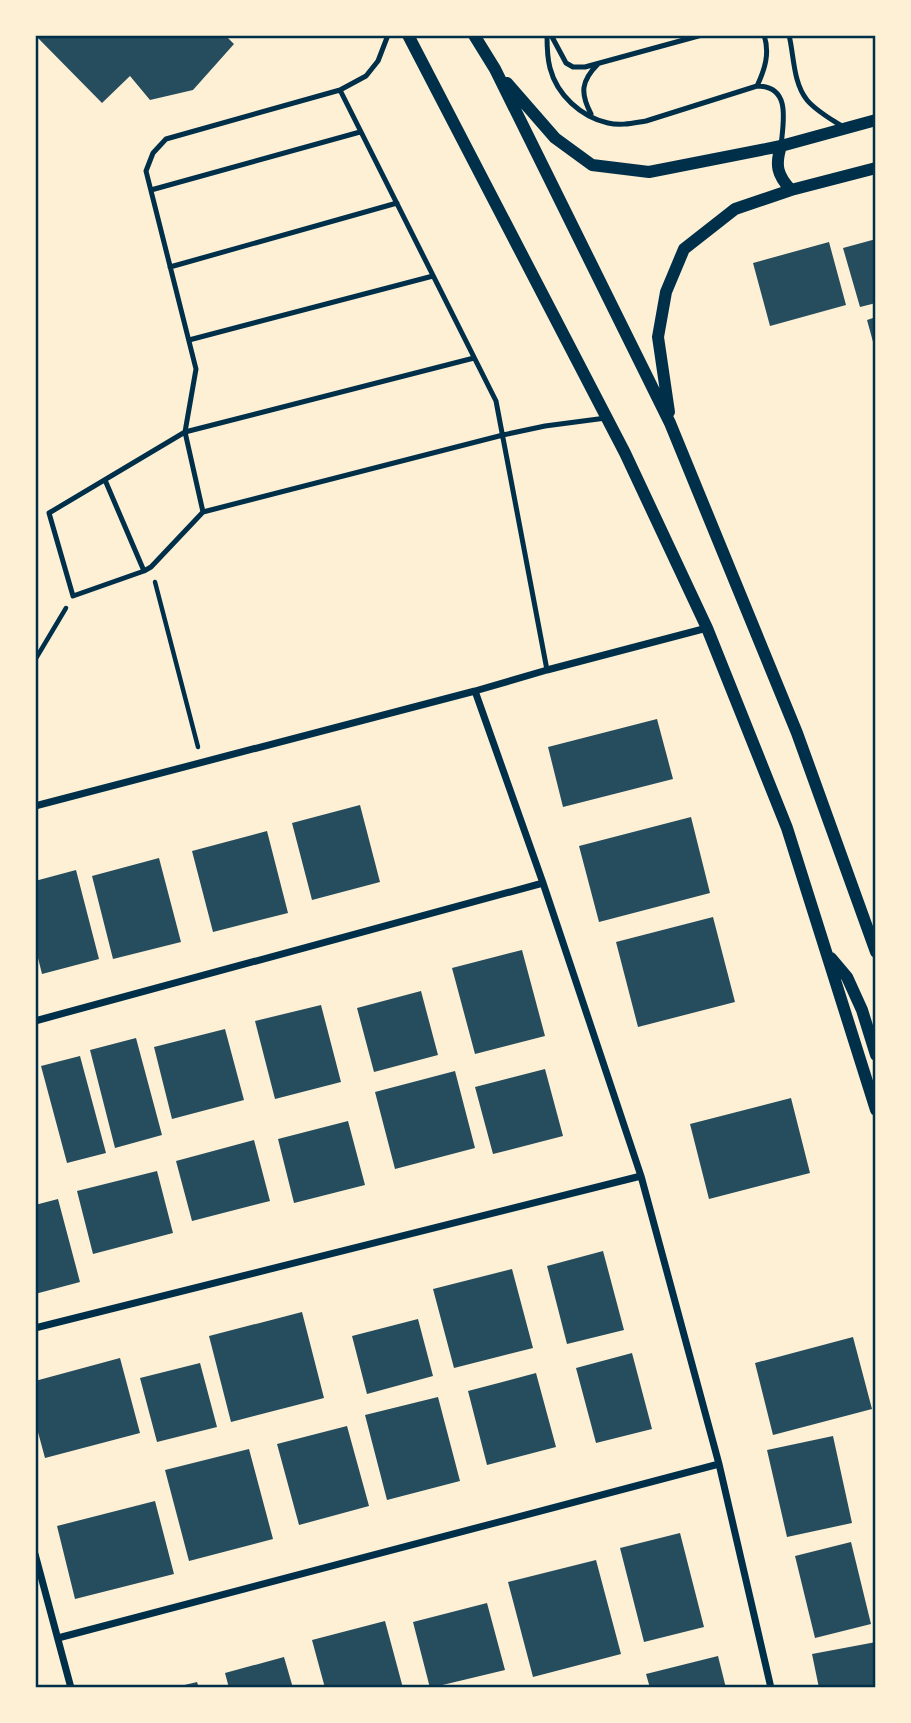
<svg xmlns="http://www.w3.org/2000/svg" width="911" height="1723" viewBox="0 0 911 1723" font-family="Poppins,sans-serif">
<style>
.building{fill:#264d5e}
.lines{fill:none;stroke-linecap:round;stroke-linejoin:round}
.path{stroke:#003049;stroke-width:4.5}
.service{stroke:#003049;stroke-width:5}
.minor{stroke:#003049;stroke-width:7}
.tertiary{stroke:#003049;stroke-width:12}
.neatline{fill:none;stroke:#003049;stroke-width:2.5}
</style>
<rect width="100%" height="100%" fill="#fdf0d5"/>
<!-- building -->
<path class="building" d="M 35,35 L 225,35 L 234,44 L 193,90 L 150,100 L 130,76 L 102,103 Z
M 876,239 L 876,303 L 860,307 L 843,248 Z
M 829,242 L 846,305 L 770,326 L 753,263 Z
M 876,317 L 876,349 L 875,349 L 867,320 Z
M 657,719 L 673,779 L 563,807 L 548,747 Z
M 360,805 L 380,882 L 312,900 L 292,823 Z
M 691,817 L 710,893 L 599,922 L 579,846 Z
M 267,831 L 288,913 L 213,932 L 192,851 Z
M 159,858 L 181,942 L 113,959 L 92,876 Z
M 76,870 L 99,959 L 42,974 L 35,946 L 35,881 Z
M 713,917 L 735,1002 L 638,1027 L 616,942 Z
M 522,950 L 545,1036 L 475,1054 L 452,968 Z
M 421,991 L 438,1055 L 374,1072 L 357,1008 Z
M 321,1005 L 341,1082 L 275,1099 L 255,1021 Z
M 225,1029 L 244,1100 L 172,1119 L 154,1047 Z
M 136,1038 L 162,1135 L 115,1148 L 90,1050 Z
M 80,1056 L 106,1153 L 67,1163 L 41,1066 Z
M 545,1069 L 563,1136 L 493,1154 L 475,1087 Z
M 455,1071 L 475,1148 L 395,1169 L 375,1092 Z
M 791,1098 L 810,1173 L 709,1199 L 690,1124 Z
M 348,1121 L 365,1185 L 294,1203 L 278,1139 Z
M 254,1140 L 270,1201 L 192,1221 L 176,1161 Z
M 157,1171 L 173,1233 L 93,1254 L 77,1191 Z
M 58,1199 L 80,1282 L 35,1294 L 35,1205 Z
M 603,1251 L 624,1330 L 567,1344 L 547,1266 Z
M 512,1269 L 533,1348 L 454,1368 L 433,1289 Z
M 302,1312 L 324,1398 L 231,1422 L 209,1336 Z
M 418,1319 L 433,1376 L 367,1394 L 352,1336 Z
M 853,1337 L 872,1409 L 773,1435 L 755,1363 Z
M 632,1353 L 652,1429 L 596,1443 L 576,1368 Z
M 120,1358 L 140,1433 L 45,1458 L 35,1421 L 35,1381 Z
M 200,1363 L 217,1427 L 157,1442 L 140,1378 Z
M 536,1373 L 556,1447 L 487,1465 L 468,1391 Z
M 438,1397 L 460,1481 L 387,1500 L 365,1415 Z
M 347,1426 L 369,1506 L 299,1525 L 277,1444 Z
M 833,1436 L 852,1523 L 787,1537 L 767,1450 Z
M 249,1449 L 273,1539 L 189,1561 L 165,1470 Z
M 155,1501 L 174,1574 L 75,1599 L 57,1526 Z
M 680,1533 L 704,1627 L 644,1642 L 620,1548 Z
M 851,1542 L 871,1624 L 815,1638 L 795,1556 Z
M 596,1560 L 621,1654 L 533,1677 L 508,1582 Z
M 487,1603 L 505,1670 L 430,1688 L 413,1622 Z
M 385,1621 L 403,1688 L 325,1688 L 312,1640 Z
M 876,1642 L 876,1688 L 819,1688 L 812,1654 Z
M 718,1656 L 726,1688 L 650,1688 L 646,1674 Z
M 284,1657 L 293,1688 L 229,1688 L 225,1673 Z
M 197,1682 L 199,1688 L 176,1688 L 176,1687 Z"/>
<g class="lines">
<!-- path -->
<path class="path" d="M 155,582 L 198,747
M 35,660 L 66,608"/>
<!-- service -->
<path class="service" d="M 388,35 L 378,61 L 366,76 L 340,90 L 166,139 L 153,153 L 146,171 L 196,369 L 185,432 L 49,513 L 73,596 L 144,571 L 151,567 L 203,512 L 503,435 L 545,426 L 606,418
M 547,35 C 547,46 547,57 550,68 C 557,95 581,117 608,123 C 621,126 633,123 646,121 L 757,86 C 792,86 783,123 781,146
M 551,35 L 566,63 L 573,67 L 585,67 L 702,35
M 789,35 C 794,55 793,83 807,100 C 816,111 831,119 843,127
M 757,86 C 765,69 770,53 764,35
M 340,90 L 496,401 L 547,670
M 591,114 C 580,93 581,81 598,64
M 151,190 L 360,132
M 170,267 L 397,203
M 189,340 L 433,276
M 105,480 L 144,571
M 203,512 L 185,432 L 474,358"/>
<!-- minor -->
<path class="minor" d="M 475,691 L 543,883 L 641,1176 L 719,1464 L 771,1688
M 35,806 L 475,691 L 547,670 L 707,628
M 35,1021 L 543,883
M 35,1328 L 641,1176
M 35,1554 L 71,1688
M 58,1638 L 719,1464"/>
<!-- tertiary -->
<path class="tertiary" d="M 408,35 L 625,453 L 707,628 L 787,828 L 876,1110
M 474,35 L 495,69 L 670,423 L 797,733 L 876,952
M 507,83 L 555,138 L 592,165 L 649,172 L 781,146 L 876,120
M 781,146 C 775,165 777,175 791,190
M 669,412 L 658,337 L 666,292 L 684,249 L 735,209 L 791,190 L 876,168
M 831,958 L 847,977 L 862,1010 L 876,1055"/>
</g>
<!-- border -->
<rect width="911" height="1723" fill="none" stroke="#fdf0d5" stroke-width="74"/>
<rect x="37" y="37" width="837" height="1649" class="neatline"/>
</svg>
